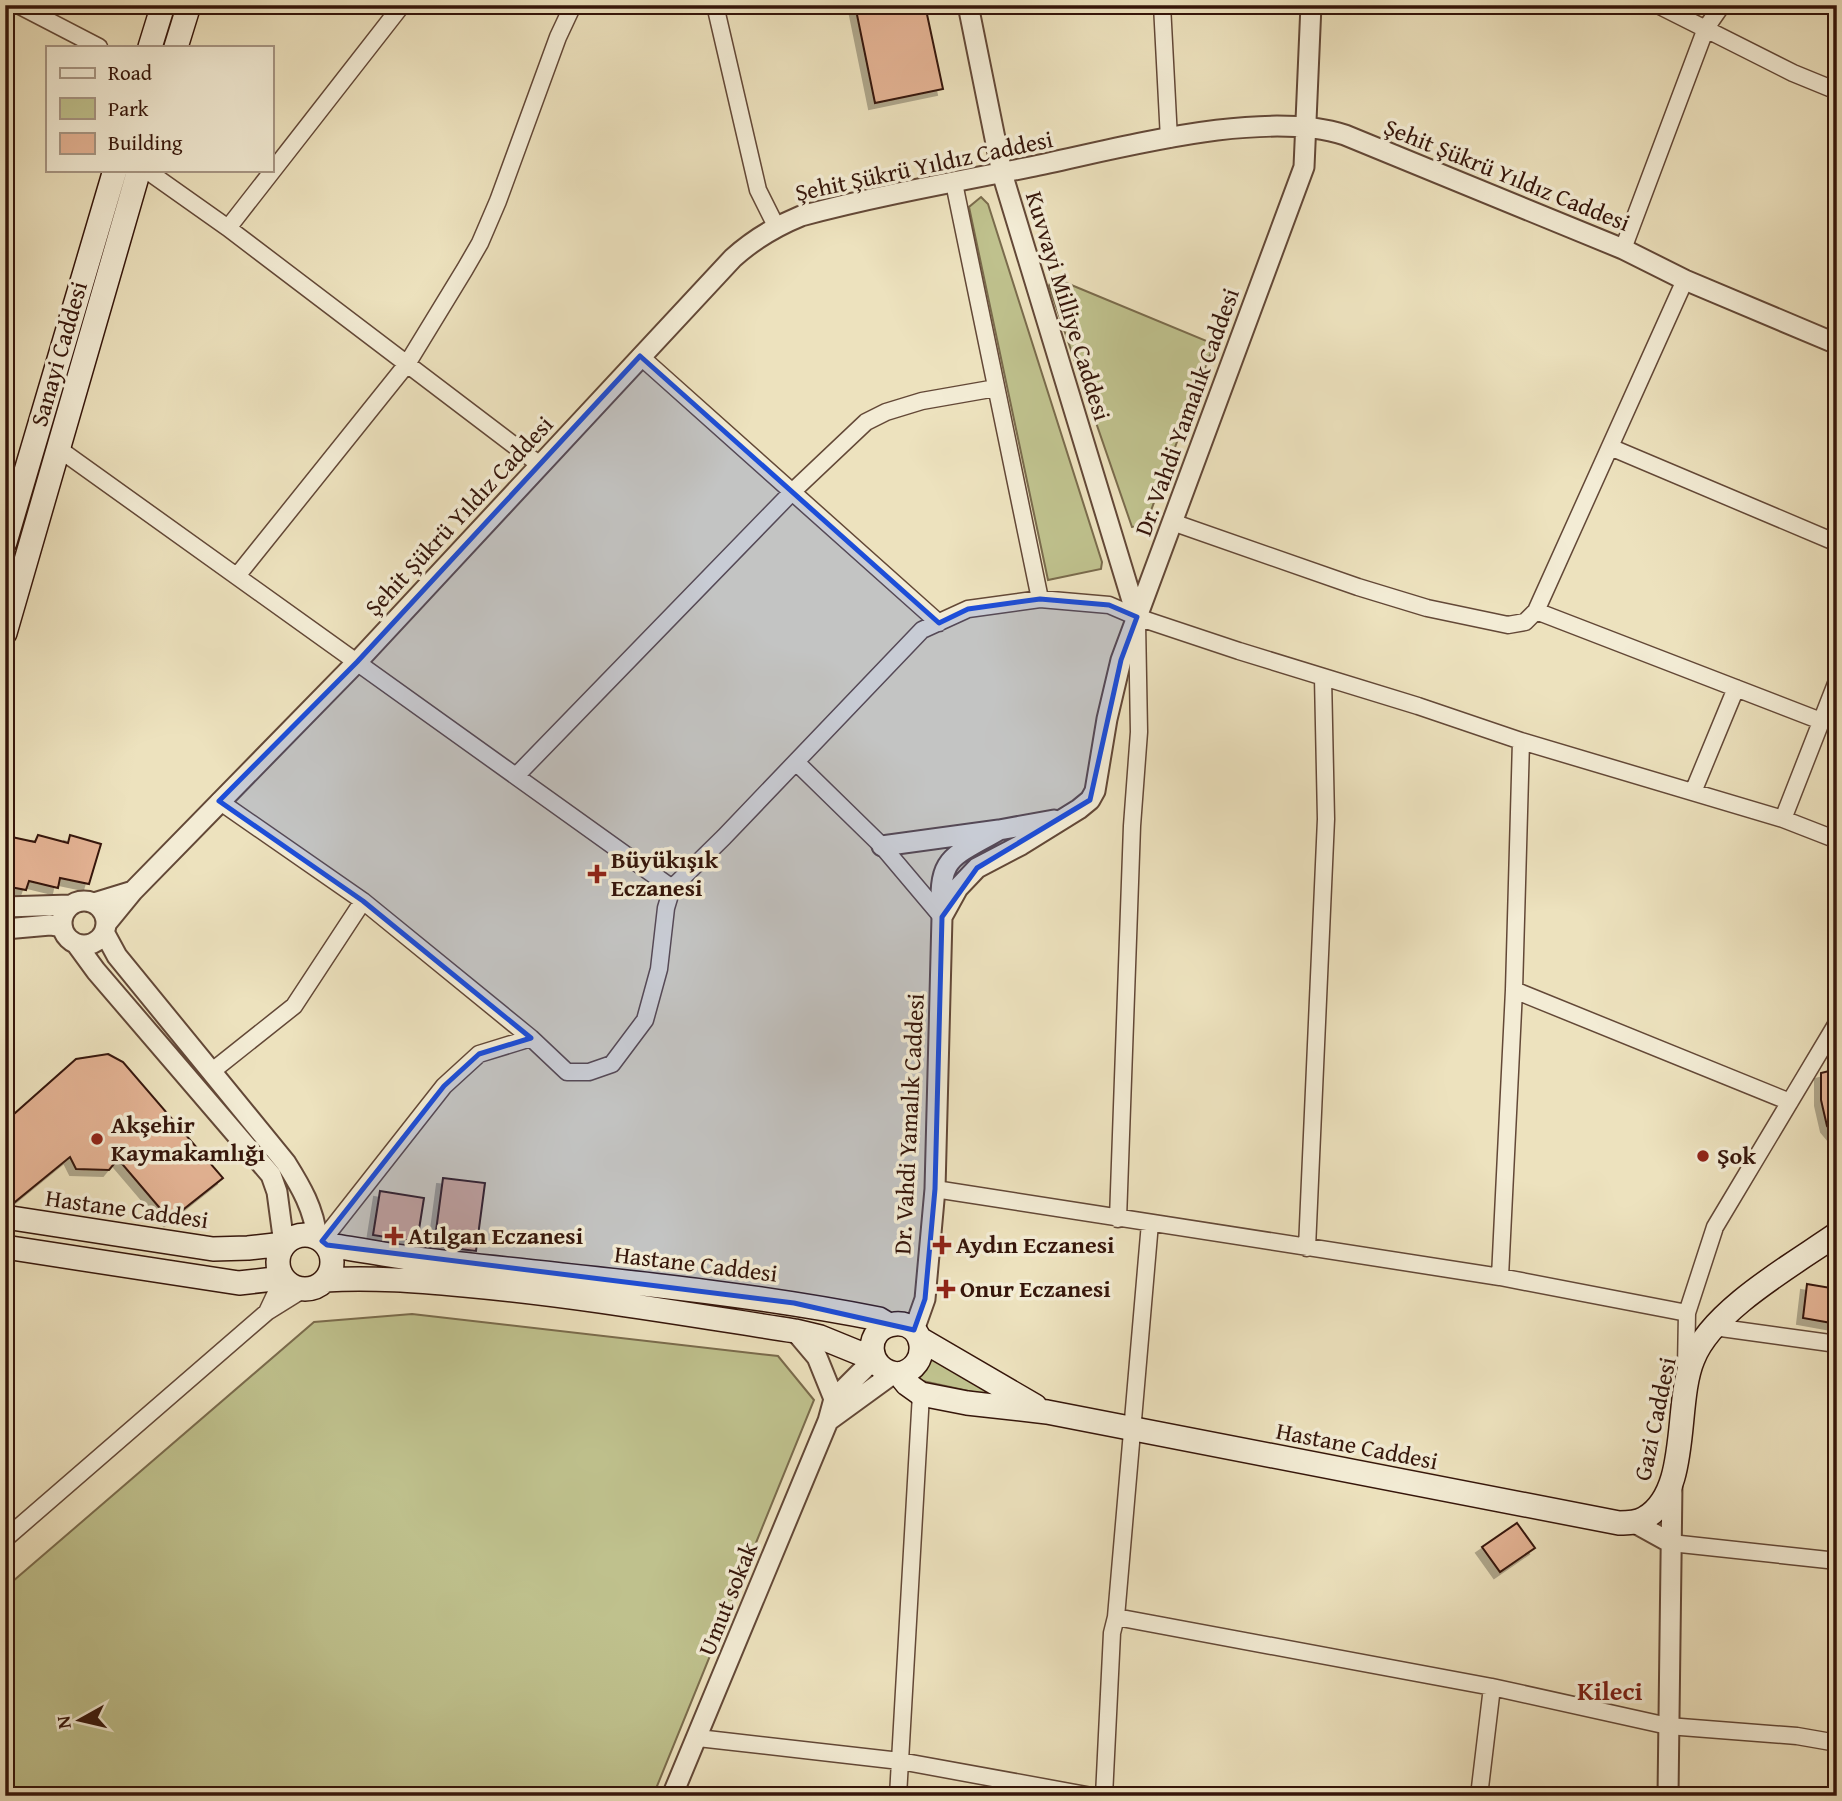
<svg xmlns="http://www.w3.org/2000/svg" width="1842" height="1801" viewBox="0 0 1842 1801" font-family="'Gentium Book Plus',serif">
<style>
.green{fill:#bfc18d;stroke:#7a6b4c;stroke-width:2}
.building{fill:#e4b394;stroke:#35150a;stroke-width:2;filter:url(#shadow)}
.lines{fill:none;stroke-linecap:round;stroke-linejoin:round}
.minor-casing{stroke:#634837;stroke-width:19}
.tertiary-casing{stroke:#634837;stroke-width:23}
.secondary-casing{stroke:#35150a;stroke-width:26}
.minor{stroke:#f3ecd5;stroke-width:16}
.tertiary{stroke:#f3ecd5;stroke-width:19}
.secondary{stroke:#f3ecd5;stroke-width:23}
.marked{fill:#1d4ed8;fill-opacity:0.2;stroke:#1d4ed8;stroke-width:5;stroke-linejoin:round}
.poi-dot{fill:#8f2418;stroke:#f3ecd5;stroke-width:2.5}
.labels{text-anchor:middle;stroke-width:7;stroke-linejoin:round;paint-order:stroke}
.street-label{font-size:24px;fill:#35150a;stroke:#f3ecd5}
.poi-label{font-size:24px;font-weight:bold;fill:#35150a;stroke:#f3ecd5;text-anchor:start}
.neighbourhood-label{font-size:26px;font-weight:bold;fill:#7a1f14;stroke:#f3ecd5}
</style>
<defs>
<filter id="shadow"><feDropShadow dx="-6" dy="6" stdDeviation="0" flood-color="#0004"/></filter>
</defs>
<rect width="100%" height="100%" fill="#ede2be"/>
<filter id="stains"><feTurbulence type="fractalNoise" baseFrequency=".00286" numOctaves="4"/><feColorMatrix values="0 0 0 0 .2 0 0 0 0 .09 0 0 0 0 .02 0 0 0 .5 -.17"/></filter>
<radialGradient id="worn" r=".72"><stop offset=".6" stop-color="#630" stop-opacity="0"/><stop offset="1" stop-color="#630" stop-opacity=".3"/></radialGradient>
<!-- green -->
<path class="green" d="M 981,197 L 988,204 L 1102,562 L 1101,569 L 1048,580 L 969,207 Z
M 1052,277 L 1209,342 L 1213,347 L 1147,521 L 1141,526 L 1132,527 L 1049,286 Z
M 412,1314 L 778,1356 L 814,1400 L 653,1796 L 5,1796 L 5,1588 L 314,1322 Z
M 930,1352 L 1019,1402 L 918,1380 Z"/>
<!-- building -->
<path class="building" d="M 855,5 L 925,5 L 943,89 L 875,103 Z
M 5,809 L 12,812 L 7,836 L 35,842 L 38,835 L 68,843 L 70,835 L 101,844 L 89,884 L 60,878 L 58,888 L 29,881 L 26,890 L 5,886 Z
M 108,1054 L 123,1062 L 223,1178 L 170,1220 L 118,1159 L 109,1170 L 76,1169 L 70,1157 L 10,1206 L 5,1200 L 5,1122 L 76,1059 Z
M 1837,1069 L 1837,1138 L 1827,1126 L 1821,1100 L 1821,1073 Z
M 443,1178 L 485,1183 L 476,1251 L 434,1246 Z
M 380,1191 L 424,1198 L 417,1242 L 373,1235 Z
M 1807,1284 L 1837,1289 L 1837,1324 L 1803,1318 Z
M 1517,1523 L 1535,1548 L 1500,1572 L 1482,1547 Z"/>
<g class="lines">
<defs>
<path id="minor" d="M 18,5 L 99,47
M 715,5 L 758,190 L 776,226
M 1162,5 L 1169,139
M 1658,5 L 1793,73 L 1837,91
M 146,170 L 228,228 L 540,465
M 954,183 L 1040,599
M 228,228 L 402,5
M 1623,249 L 1706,28 L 1722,5
M 640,356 L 939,623
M 1610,447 L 1837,543
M 59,449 L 672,888
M 1172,522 L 1358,587 L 1427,608 L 1508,625 L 1525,622 L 1536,611 L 1685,280
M 237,576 L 407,364 L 465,269 L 480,243 L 498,201 L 558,37 L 573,5
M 1536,611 L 1821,721
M 796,762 L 882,846 L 942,917
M 516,776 L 792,492 L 866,422 L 886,412 L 922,401 L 996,388
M 1693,792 L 1736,688
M 219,801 L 363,901 L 531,1038
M 1783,819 L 1837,681
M 1514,990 L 1790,1102
M 211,1072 L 294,1006 L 363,901
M 935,1189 L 1500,1277 L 1687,1313
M 1118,1219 L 1132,826 L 1139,732 L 1137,623
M 322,1241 L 444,1086 L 479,1054 L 531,1038 L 567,1072 L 589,1072 L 612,1064 L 645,1020 L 659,969 L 666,908 L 672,888 L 724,837 L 922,630 L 968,609 L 1040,599 L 1109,605 L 1137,617 L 1239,651 L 1418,706 L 1521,741 L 1783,819 L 1837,840
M 1307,1248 L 1326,819 L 1323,677
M 1500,1277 L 1514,990 L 1521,741
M 283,1278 L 267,1312 L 304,1289
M 1714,1327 L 1837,1344
M 1686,1368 L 1687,1313 L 1715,1227 L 1837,1023
M 5,1539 L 267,1312
M 1671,1543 L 1837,1561
M 1116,1617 L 1492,1687 L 1668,1726 L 1797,1736 L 1837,1743
M 698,1738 L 900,1761 L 1092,1796
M 898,1796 L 921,1394
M 1104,1796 L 1112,1633 L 1116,1617 L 1150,1223
M 1479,1796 L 1492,1687"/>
<path id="tertiary" d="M 968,5 L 1002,173 L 1137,617
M 999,830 C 951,858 937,856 942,917 L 958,888 L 977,868 L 1021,845 L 1079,809 L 1090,800 L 1095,791 L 1107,719 L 1121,660 L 1304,167 L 1311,5
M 882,846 L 999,830 L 1054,820
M 133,891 L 357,662 L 733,258 C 754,239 774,227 801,216 C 876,196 954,182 1030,167 C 1118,149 1261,108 1345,135 L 1623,249 L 1685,280 L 1837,344
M62 923a22 22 0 1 1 44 0a22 22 0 1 1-44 0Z
M 94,903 L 133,891 L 106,924
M 5,907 L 70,905
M 5,929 L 50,925 L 62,927
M 104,932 L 117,956 L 286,1163 C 301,1187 314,1209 317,1238
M 77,945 L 96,971 L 271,1175 L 277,1192 L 284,1244
M 914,1330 L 925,1299 L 935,1189 L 942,917
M 795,1331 L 817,1357 L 834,1399
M 874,1359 L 834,1399 L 828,1421 L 894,1373
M 1633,1522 L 1671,1543
M 672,1796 L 828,1421
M 1668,1796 L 1672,1483"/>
<path id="secondary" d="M 150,47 L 163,5
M 176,47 L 189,5
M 5,542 L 115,170
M 5,633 L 139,170
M 5,1217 L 213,1249 L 248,1248 L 284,1244
M278 1262a27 27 0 1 1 54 0a27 27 0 1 1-54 0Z
M 327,1245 C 356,1249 386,1255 416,1259 C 571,1277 727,1289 879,1319 L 889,1325
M 5,1247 L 239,1283 L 283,1278
M 325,1280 C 372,1277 418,1281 464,1285 C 575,1295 685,1314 795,1331 L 820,1337 L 874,1359
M 920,1339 L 1035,1406
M 899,1374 C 932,1367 926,1321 895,1324 C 863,1327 865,1372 899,1374 L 907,1384 L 921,1394 L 967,1403 L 1047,1412 L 1619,1523 C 1627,1523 1637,1523 1645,1518 C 1691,1491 1674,1404 1693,1359 C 1712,1310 1794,1264 1837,1234"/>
</defs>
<!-- minor casing -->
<use href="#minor" class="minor-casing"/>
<!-- tertiary casing -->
<use href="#tertiary" class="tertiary-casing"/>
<!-- secondary casing -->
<use href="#secondary" class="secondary-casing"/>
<!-- minor -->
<use href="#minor" class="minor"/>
<!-- tertiary -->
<use href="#tertiary" class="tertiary"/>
<!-- secondary -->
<use href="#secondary" class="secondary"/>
</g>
<!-- marked area -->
<path class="marked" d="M 640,356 L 939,623 L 968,609 L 1040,599 L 1109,605 L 1137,617 L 1121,660 L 1090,800 L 977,868 L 942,917 L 935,1189 L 925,1299 L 914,1330 L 794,1303 L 327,1245 L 322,1241 L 444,1086 L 479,1054 L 531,1038 L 363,901 L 219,801 L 357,662 Z"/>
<!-- markers -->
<g class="poi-dot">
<path d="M593.5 863.5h7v7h7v7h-7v7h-7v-7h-7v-7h7z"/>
<circle cx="97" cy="1139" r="7"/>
<circle cx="1703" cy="1156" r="7"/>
<path d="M390.5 1225.5h7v7h7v7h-7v7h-7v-7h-7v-7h7z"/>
<path d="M938.5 1234.5h7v7h7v7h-7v7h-7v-7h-7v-7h7z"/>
<path d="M942.5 1278.5h7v7h7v7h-7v7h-7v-7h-7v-7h7z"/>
</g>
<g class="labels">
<!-- street labels -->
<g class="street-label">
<text transform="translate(924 166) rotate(-12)" y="8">Şehit Şükrü Yıldız Caddesi</text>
<text transform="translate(1507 175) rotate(22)" y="8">Şehit Şükrü Yıldız Caddesi</text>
<text transform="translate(1068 306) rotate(73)" y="8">Kuvvayi Milliye Caddesi</text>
<text transform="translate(59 354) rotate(-74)" y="8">Sanayi Caddesi</text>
<text transform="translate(1187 412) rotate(-70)" y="8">Dr. Vahdi Yamalık Caddesi</text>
<text transform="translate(459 516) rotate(-47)" y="8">Şehit Şükrü Yıldız Caddesi</text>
<text transform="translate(909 1124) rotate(-87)" y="8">Dr. Vahdi Yamalık Caddesi</text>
<text transform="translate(127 1209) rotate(8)" y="8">Hastane Caddesi</text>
<text transform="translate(696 1264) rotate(7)" y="8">Hastane Caddesi</text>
<text transform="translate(1655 1419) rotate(-78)" y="8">Gazi Caddesi</text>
<text transform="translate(1357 1446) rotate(11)" y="8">Hastane Caddesi</text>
<text transform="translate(728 1599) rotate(-68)" y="8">Umut sokak</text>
</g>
<!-- poi labels -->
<g class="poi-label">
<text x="611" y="868">Büyükışık<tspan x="611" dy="28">Eczanesi</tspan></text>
<text x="111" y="1133">Akşehir<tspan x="111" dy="28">Kaymakamlığı</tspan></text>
<text x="1717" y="1164">Şok</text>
<text x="408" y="1244">Atılgan Eczanesi</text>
<text x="956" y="1253">Aydın Eczanesi</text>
<text x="960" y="1297">Onur Eczanesi</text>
</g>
<!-- neighbourhood labels -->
<g class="neighbourhood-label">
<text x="1610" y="1700">Kileci</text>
</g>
</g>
<!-- margin -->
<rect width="1842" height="1801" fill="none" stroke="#ede2be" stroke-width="28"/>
<rect x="7" y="7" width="1828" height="1787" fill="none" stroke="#35150a" stroke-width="3.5"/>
<rect x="14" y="14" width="1814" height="1773" fill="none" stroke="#35150a" stroke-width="2"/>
<!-- legend -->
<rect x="46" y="46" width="228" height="126" fill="#f3ecd5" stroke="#a79684" stroke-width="2"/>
<rect x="60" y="68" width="35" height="10" fill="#f3ecd5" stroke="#a79684" stroke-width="2"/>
<text x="108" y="80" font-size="21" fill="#35150a">Road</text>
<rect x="60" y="98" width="35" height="21" fill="#bfc18d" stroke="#a79684" stroke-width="2"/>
<text x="108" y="116" font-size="21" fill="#35150a">Park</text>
<rect x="60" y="133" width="35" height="21" fill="#e4b394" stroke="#a79684" stroke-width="2"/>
<text x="108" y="150" font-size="21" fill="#35150a">Building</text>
<!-- north arrow -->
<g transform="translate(80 1720) rotate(262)" stroke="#f3ecd5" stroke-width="5" paint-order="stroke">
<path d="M0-5L12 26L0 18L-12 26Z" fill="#35150a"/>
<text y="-10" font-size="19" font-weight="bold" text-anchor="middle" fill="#35150a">N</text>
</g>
<rect width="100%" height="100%" filter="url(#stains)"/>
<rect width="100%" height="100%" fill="url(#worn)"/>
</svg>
